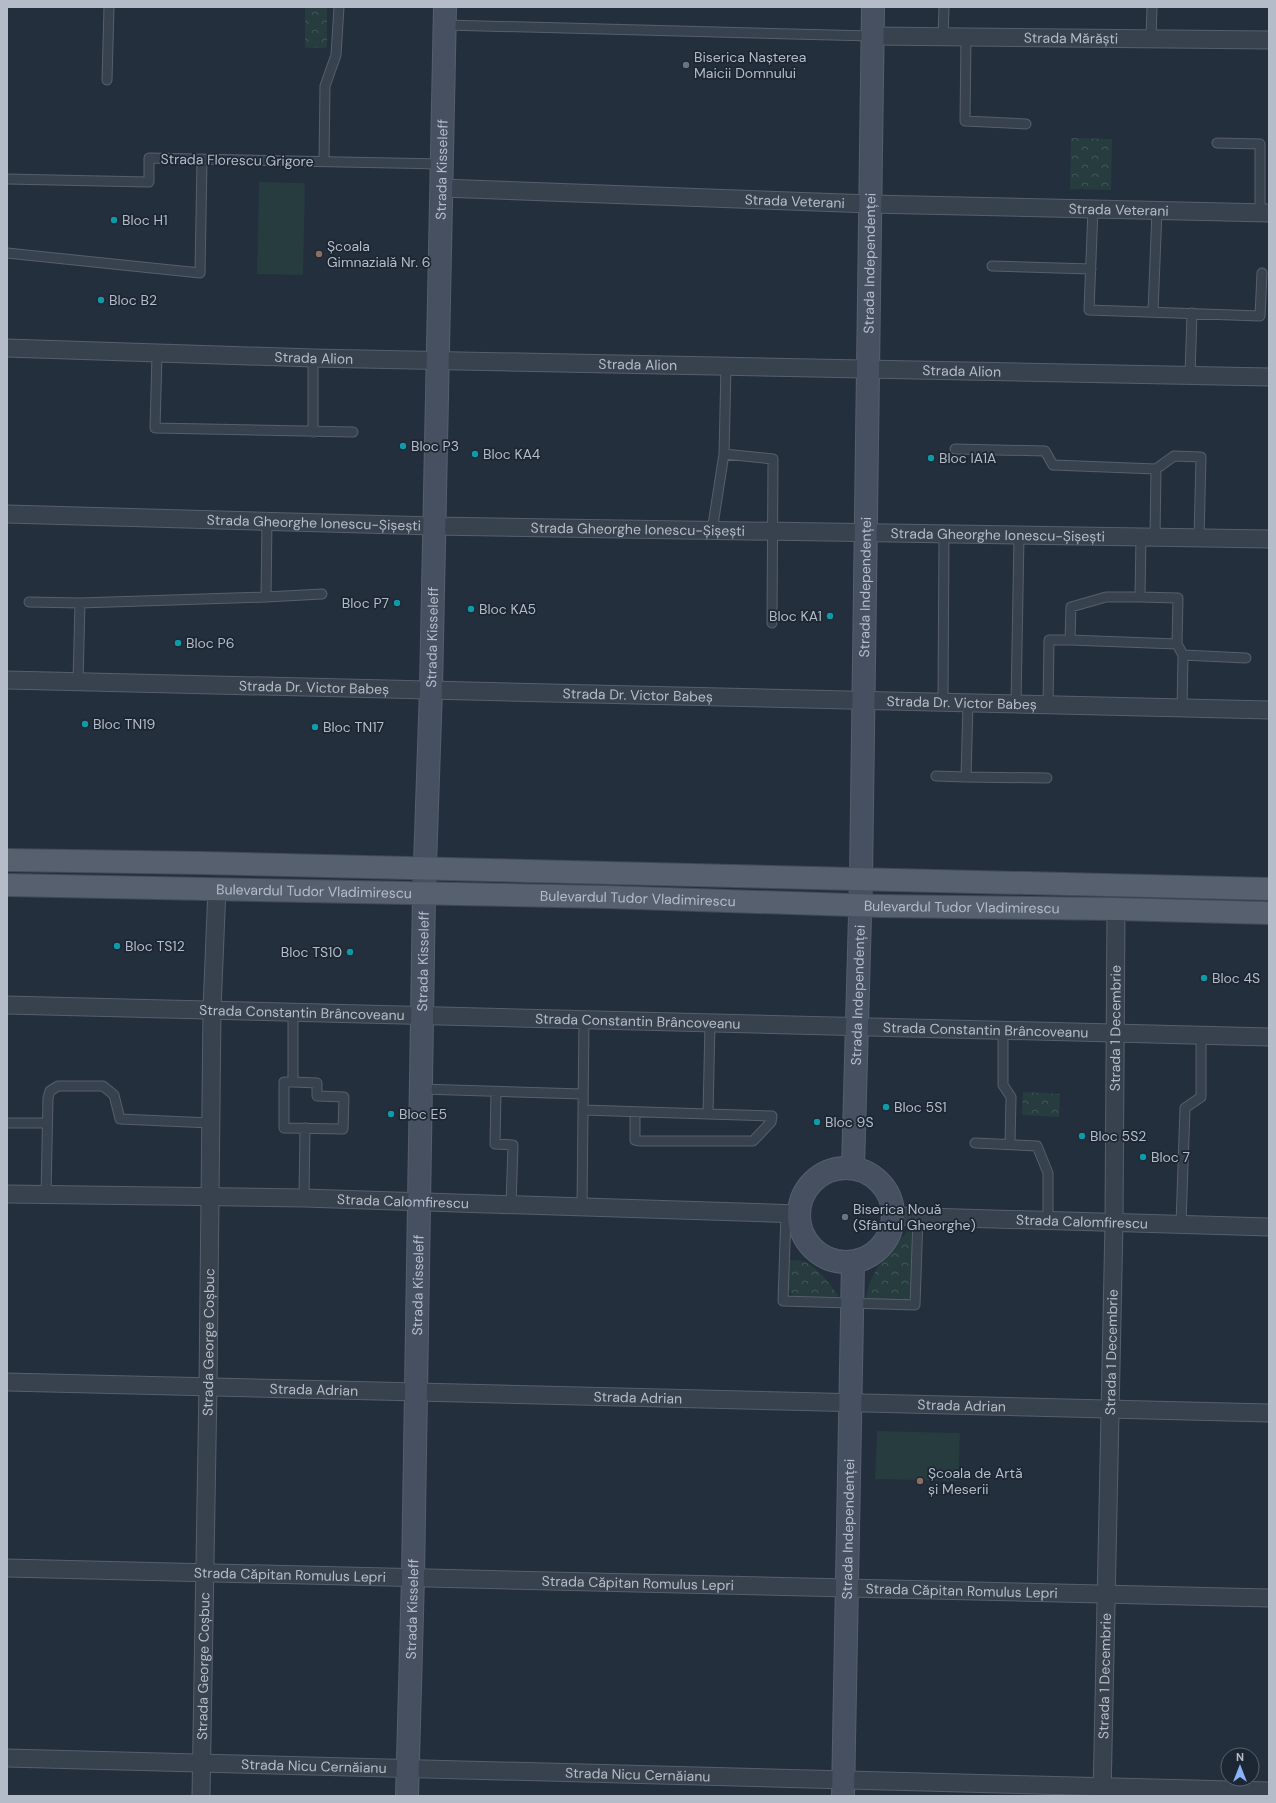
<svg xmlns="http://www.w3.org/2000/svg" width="1276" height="1803" viewBox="0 0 1276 1803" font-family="'DM Sans',sans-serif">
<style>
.park{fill:url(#park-crowns)}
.pitch{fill:#263c3f}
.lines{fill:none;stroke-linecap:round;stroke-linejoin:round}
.lane-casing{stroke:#565f6c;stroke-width:11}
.street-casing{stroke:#565f6c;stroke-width:19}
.secondary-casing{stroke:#565f6c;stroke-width:24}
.primary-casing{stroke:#414a57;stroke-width:24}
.lane{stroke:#38414e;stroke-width:9}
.street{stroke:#38414e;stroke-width:17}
.secondary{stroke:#465061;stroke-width:22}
.primary{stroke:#56606e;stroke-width:22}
.worship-dot{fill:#6b7280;stroke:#1d2633;stroke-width:1.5}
.culture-dot{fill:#0f9aa8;stroke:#1d2633;stroke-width:1.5}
.education-dot{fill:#8d6e63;stroke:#1d2633;stroke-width:1.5}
.labels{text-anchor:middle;stroke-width:3.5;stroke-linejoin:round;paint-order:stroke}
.street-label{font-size:14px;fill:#b4bcc9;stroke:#1d2633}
.poi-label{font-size:14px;fill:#b4bcc9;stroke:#1d2633;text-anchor:start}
</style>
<defs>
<pattern id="park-crowns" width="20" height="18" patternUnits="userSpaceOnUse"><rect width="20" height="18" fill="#263c3f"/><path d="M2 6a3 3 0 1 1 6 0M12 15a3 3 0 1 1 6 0" fill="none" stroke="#435659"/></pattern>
</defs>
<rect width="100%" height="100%" fill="#242f3e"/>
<!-- park -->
<path class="park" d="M 305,7 L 327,7 L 327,48 L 305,48 Z
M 1071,138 L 1112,139 L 1111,190 L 1070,189 Z
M 1023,1092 L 1060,1094 L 1059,1117 L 1022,1115 Z
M 912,1229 L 910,1301 L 866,1299 C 868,1273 890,1251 907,1232 Z
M 788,1260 C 792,1260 797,1260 801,1261 C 814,1263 834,1287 839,1298 L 794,1296 L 787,1289 Z"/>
<!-- pitch -->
<path class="pitch" d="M 259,182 L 305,183 L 303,275 L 257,274 Z
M 877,1431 L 960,1433 L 958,1481 L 875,1479 Z"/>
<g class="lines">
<defs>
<path id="lane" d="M 445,25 L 872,36
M 943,37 L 944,7
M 966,37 L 965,121 L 1026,124
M 1151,39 L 1152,7
M 107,80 L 109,7
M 1217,143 L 1260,144 L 1260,213
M 324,161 L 325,86 L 336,55 L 339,7
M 7,179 L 149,182 L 149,158 L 442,164
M 1093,209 L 1089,310 L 1260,316 L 1262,273
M 7,253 L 200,273 L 202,160
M 992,266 L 1091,269
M 1153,312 L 1157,210
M 157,354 L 155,428 L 353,432
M 1190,376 L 1192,313
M 313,432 L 313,358
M 955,449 L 1045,451 L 1053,465 L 1156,469 L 1174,456 L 1201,457 L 1199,538
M 724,454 L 773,459 L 772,623
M 267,521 L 266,597 L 322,594
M 712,531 L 724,454 L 726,366
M 1155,537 L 1156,469
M 1140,597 L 1178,598 L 1177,644
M 29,602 L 80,603 L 266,597
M 1070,640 L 1177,644 L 1183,655 L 1182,708
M 1183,655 L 1246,658
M 78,681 L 80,603
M 943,702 L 944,534
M 968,703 L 966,777 L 1047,778
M 1016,703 L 1019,536
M 1048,705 L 1049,640 L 1070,640 L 1071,607 L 1106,597 L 1140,597 L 1141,537
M 936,776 L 966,777
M 1003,1030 L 1003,1085 L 1011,1097 L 1010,1144
M 293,1082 L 317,1083 L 317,1096 L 344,1097 L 343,1129 L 284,1128 L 284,1082 L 293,1082 L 293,1011
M 421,1089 L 583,1094
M 496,1092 L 495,1144 L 513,1145 L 511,1205
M 583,1110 L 708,1114 L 710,1023
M 635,1112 L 635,1140 L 640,1141 L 753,1141 L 771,1122 L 772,1116 L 708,1114
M 7,1123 L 47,1123
M 975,1143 L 1037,1146 L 1048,1173 L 1048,1221
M 46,1195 L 48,1098 L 50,1091 L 58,1086 L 103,1086 L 114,1095 L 120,1119 L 211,1123
M 304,1198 L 305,1128
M 582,1207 L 584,1019
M 786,1214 L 783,1301 L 915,1305 L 918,1217
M 1181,1224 L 1185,1108 L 1201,1097 L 1201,1035"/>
<g id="street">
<path id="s1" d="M 872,36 L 1269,40"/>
<path id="s2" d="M 441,188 L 871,204 L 1269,213"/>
<path id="s3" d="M 7,348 L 313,358 L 1269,377"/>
<path id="s4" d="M 7,514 L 434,526 L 1269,539"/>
<path id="s5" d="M 7,680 L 1269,710"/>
<path id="s6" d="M 7,1005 L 1269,1037"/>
<path id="s7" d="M 7,1194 L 304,1198 L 799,1214"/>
<path id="s8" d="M 894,1216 L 1269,1227"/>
<path id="s9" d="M 7,1382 L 1269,1413"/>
<path id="s10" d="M 7,1568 L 1269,1598"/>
<path id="s11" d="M 7,1758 L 1269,1791"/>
<path id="s12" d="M 201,1796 L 208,1386 L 212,1009 L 217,888"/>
<path id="s13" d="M 1102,1796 L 1114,1223 L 1116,909"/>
</g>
<g id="secondary">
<circle cx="846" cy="1215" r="47"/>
<path id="s14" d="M 853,1168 L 861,879 L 873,7"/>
<path id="s15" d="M 407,1796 L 413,1577 L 424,894 L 431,689 L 445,7"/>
<path id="s16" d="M 843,1796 L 853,1262"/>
</g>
<g id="primary">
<path d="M 7,860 L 202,863 L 1269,889"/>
<path id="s17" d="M 7,885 L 607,897 L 881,906 L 1116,909 L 1269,913"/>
</g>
</defs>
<!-- lane casing -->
<use href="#lane" class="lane-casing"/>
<!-- street casing -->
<use href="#street" class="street-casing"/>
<!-- secondary casing -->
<use href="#secondary" class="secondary-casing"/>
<!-- primary casing -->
<use href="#primary" class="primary-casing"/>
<!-- lane -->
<use href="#lane" class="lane"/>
<!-- street -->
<use href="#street" class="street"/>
<!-- secondary -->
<use href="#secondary" class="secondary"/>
<!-- primary -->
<use href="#primary" class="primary"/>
</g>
<!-- markers -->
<g class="worship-dot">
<circle cx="686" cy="65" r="4"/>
<circle cx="845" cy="1217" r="4"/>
</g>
<g class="culture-dot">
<circle cx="114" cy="220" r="4"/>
<circle cx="101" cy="300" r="4"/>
<circle cx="403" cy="446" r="4"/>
<circle cx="475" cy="454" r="4"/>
<circle cx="931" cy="458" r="4"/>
<circle cx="397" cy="603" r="4"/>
<circle cx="471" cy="609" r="4"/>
<circle cx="830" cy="616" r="4"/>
<circle cx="178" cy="643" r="4"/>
<circle cx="85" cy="724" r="4"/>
<circle cx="315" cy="727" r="4"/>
<circle cx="117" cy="946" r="4"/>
<circle cx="350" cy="952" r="4"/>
<circle cx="1204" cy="978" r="4"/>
<circle cx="886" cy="1107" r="4"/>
<circle cx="391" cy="1114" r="4"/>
<circle cx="817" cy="1122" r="4"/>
<circle cx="1082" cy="1136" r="4"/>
<circle cx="1143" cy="1157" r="4"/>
</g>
<g class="education-dot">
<circle cx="319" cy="254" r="4"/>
<circle cx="920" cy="1481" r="4"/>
</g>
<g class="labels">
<!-- street labels -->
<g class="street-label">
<text dy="5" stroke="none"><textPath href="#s1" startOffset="199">Strada Mărăști</textPath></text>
<text transform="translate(237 160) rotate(1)" y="5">Strada Florescu Grigore</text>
<text dy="5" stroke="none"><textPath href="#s15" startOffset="1627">Strada Kisseleff</textPath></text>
<text dy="5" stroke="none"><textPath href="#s2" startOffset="354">Strada Veterani</textPath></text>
<text dy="5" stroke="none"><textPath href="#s2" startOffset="678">Strada Veterani</textPath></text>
<text dy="5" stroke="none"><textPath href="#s14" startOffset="905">Strada Independenței</textPath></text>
<text dy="5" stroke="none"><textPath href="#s3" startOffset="307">Strada Alion</textPath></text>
<text dy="5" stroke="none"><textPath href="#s3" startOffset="631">Strada Alion</textPath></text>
<text dy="5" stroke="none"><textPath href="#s3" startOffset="955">Strada Alion</textPath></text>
<text dy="5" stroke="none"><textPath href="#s4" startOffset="307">Strada Gheorghe Ionescu-Șișești</textPath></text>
<text dy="5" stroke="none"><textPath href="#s4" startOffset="631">Strada Gheorghe Ionescu-Șișești</textPath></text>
<text dy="5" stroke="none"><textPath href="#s4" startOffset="991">Strada Gheorghe Ionescu-Șișești</textPath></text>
<text dy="5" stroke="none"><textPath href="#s14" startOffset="581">Strada Independenței</textPath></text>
<text dy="5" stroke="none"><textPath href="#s15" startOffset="1159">Strada Kisseleff</textPath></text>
<text dy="5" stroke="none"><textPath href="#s5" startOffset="307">Strada Dr. Victor Babeș</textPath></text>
<text dy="5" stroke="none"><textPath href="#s5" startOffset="631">Strada Dr. Victor Babeș</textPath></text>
<text dy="5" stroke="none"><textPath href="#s5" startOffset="955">Strada Dr. Victor Babeș</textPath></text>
<text dy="5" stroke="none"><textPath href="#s17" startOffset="307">Bulevardul Tudor Vladimirescu</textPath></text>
<text dy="5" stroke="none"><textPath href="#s17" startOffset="631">Bulevardul Tudor Vladimirescu</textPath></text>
<text dy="5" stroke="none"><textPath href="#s17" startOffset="955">Bulevardul Tudor Vladimirescu</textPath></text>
<text dy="5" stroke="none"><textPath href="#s15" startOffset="835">Strada Kisseleff</textPath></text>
<text dy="5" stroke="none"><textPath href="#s14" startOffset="173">Strada Independenței</textPath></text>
<text dy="5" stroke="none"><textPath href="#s6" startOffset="295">Strada Constantin Brâncoveanu</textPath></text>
<text dy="5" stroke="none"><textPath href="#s6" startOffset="631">Strada Constantin Brâncoveanu</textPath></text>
<text dy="5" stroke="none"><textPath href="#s13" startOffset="768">Strada 1 Decembrie</textPath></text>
<text dy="5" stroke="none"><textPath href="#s6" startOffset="979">Strada Constantin Brâncoveanu</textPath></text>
<text dy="5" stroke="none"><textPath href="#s7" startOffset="396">Strada Calomfirescu</textPath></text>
<text dy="5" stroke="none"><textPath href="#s8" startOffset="188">Strada Calomfirescu</textPath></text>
<text dy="5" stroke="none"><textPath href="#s15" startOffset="511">Strada Kisseleff</textPath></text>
<text dy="5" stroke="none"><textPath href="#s12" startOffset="454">Strada George Coșbuc</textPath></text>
<text dy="5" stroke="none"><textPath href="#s13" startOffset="444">Strada 1 Decembrie</textPath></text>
<text dy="5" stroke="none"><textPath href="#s9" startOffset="307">Strada Adrian</textPath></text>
<text dy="5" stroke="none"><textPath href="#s9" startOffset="631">Strada Adrian</textPath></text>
<text dy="5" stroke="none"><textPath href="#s9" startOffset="955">Strada Adrian</textPath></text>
<text dy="5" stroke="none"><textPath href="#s16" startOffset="267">Strada Independenței</textPath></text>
<text dy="5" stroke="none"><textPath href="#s10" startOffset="283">Strada Căpitan Romulus Lepri</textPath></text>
<text dy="5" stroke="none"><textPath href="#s10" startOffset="631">Strada Căpitan Romulus Lepri</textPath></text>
<text dy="5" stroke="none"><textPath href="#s10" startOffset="955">Strada Căpitan Romulus Lepri</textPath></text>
<text dy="5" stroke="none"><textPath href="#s15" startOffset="187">Strada Kisseleff</textPath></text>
<text dy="5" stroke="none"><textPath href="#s12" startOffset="130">Strada George Coșbuc</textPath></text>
<text dy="5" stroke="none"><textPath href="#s13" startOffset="120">Strada 1 Decembrie</textPath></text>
<text dy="5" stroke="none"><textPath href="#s11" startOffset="307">Strada Nicu Cernăianu</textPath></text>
<text dy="5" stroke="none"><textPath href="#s11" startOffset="631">Strada Nicu Cernăianu</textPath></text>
</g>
<!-- poi labels -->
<g class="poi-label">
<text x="694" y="62">Biserica Nașterea<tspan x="694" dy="16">Maicii Domnului</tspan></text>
<text x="122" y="225">Bloc H1</text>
<text x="327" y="251">Școala<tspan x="327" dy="16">Gimnazială Nr. 6</tspan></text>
<text x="109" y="305">Bloc B2</text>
<text x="411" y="451">Bloc P3</text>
<text x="483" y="459">Bloc KA4</text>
<text x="939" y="463">Bloc IA1A</text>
<text x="389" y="608" text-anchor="end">Bloc P7</text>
<text x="479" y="614">Bloc KA5</text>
<text x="822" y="621" text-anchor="end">Bloc KA1</text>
<text x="186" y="648">Bloc P6</text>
<text x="93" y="729">Bloc TN19</text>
<text x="323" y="732">Bloc TN17</text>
<text x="125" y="951">Bloc TS12</text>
<text x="342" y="957" text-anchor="end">Bloc TS10</text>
<text x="1212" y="983">Bloc 4S</text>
<text x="894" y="1112">Bloc 5S1</text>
<text x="399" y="1119">Bloc E5</text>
<text x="825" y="1127">Bloc 9S</text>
<text x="1090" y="1141">Bloc 5S2</text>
<text x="1151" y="1162">Bloc 7</text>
<text x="853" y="1214">Biserica Nouă<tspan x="853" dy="16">(Sfântul Gheorghe)</tspan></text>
<text x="928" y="1478">Școala de Artă<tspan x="928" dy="16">și Meserii</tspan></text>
</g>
</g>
<!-- border -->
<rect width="1276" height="1803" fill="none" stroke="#b4bcc9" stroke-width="16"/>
<!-- north arrow -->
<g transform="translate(1240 1767)"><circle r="19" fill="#1d2633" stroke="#59626f"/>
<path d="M0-3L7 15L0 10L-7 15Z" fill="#8ab4f8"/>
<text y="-6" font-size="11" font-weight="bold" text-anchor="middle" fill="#b4bcc9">N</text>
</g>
</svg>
